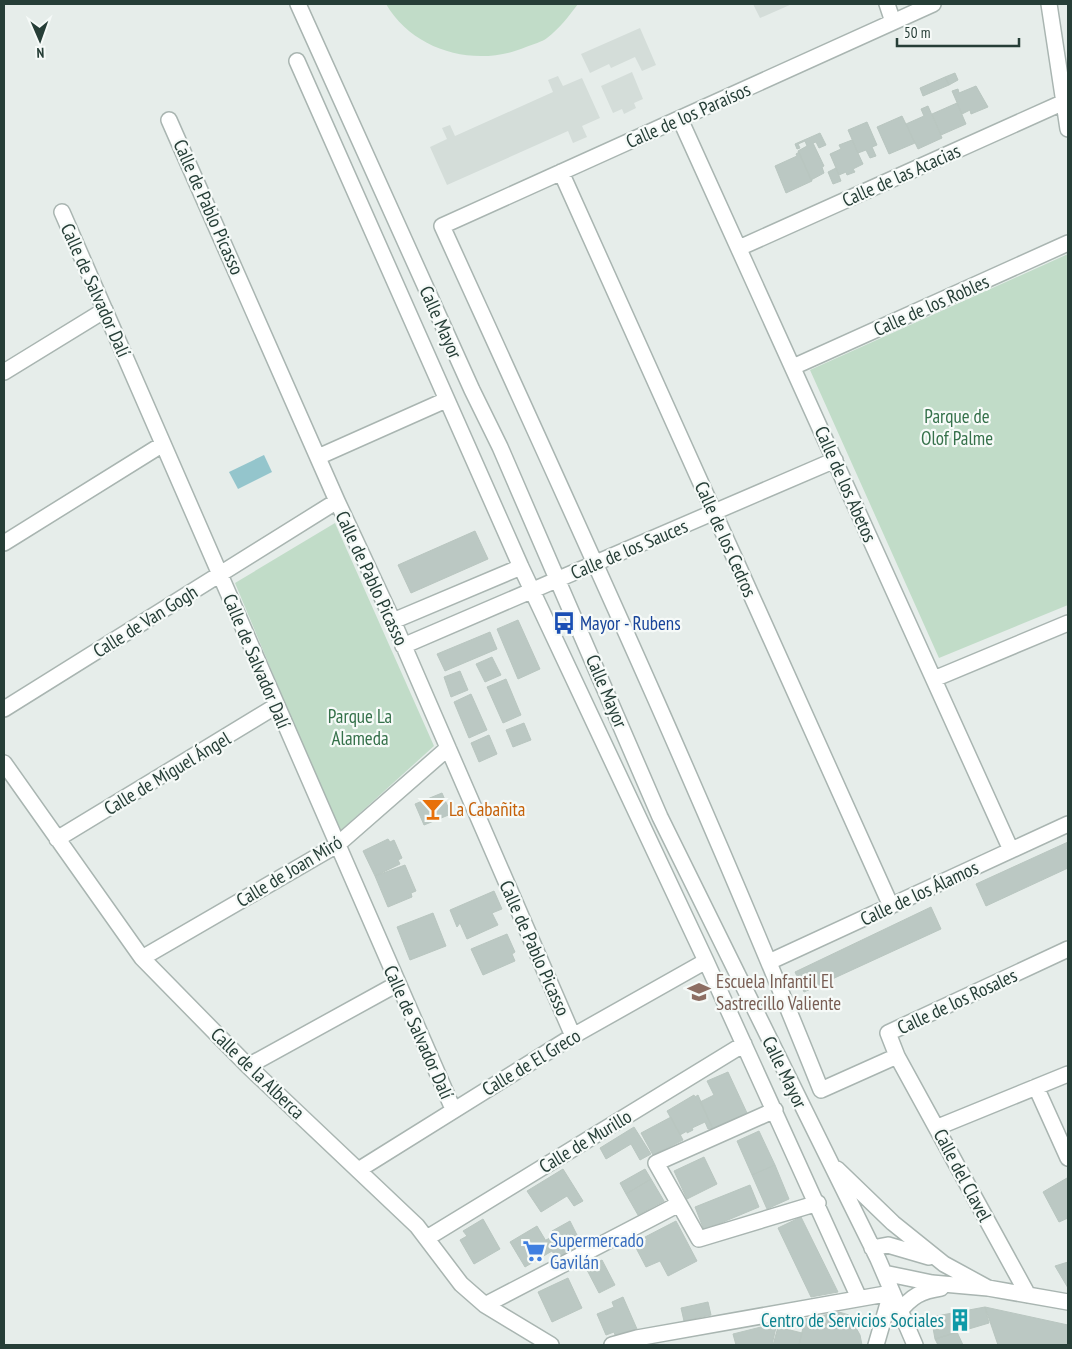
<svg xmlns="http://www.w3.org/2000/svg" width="1072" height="1349" viewBox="0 0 1072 1349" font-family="'PT Sans Narrow',sans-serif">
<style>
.built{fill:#d4ddd9}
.green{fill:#c1dcc8}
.water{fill:#94c5cc}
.building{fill:#bbc8c3;stroke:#b9c6c0}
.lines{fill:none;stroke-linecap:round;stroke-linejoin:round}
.minor-casing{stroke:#a9b5b1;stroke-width:18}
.minor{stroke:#fff;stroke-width:15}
.labels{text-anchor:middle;stroke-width:4.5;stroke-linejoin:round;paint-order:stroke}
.street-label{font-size:19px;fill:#263e37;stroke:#f6faf8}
.park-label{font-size:19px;fill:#35714a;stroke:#f6faf8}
.transit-label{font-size:19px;fill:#164399;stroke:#f6faf8;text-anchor:start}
.food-label{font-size:19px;fill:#c56008;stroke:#f6faf8;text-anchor:start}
.education-label{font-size:19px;fill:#785e54;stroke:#f6faf8;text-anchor:start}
.shop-label{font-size:19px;fill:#366cbe;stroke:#f6faf8;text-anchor:start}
.culture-label{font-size:19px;fill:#0d838f;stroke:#f6faf8;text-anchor:end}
</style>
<rect width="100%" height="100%" fill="#e6edea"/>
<!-- built -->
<path class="built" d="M 753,4 L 792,4 L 760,18 Z
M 640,28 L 656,65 L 642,71 L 635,57 L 611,68 L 609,64 L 590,73 L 581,54 Z
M 632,72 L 643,99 L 634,103 L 636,108 L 624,114 L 622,109 L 613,113 L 601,86 Z
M 558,76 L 563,86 L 582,78 L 600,118 L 582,126 L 587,137 L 573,143 L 568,131 L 447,185 L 430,147 L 447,139 L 442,128 L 450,125 L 455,136 L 553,92 L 548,80 Z"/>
<!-- green -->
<path class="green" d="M 386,4 L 578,4 C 569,16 559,29 547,38 C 542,42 533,44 526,47 C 477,68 414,52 386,4 Z
M 1068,254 L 1068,605 L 939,658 L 810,370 Z
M 335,523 L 434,746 L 339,832 L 235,583 Z"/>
<!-- water -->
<path class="water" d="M 264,455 L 272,472 L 238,489 L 229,472 Z"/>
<!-- building -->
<path class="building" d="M 955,73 L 958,80 L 949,85 L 945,77 Z
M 945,77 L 949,85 L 923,96 L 920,88 Z
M 976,86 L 988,107 L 971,114 L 970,110 L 962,114 L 952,91 L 958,89 L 959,93 Z
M 957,103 L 966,124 L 941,135 L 932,114 Z
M 928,106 L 942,138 L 918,149 L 906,124 L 924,116 L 921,109 Z
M 902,116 L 915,143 L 889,154 L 877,127 Z
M 867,122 L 877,145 L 872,147 L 876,156 L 870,158 L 866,150 L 858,153 L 848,130 Z
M 820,133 L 826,145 L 819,148 L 816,142 L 813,143 L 824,166 L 822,167 L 824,173 L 811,180 L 798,151 L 807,146 L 805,141 L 798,144 L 800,148 L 797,149 L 795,144 Z
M 852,140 L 863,164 L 853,169 L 855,172 L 847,175 L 846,172 L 839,175 L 830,154 L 841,149 L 839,145 Z
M 799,152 L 812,181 L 786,193 L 775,166 L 797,156 L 796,154 Z
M 836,168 L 841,181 L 833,184 L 828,172 Z
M 475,531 L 488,559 L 411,593 L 398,565 Z
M 518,620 L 540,669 L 518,679 L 497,629 Z
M 490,632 L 497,649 L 445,671 L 437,654 Z
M 492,657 L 501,675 L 485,682 L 476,664 Z
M 460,671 L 468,690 L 451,697 L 444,677 Z
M 506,679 L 521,715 L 503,723 L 487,687 Z
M 471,694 L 487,730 L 469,738 L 454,702 Z
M 524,723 L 531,740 L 513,747 L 506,730 Z
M 489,735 L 497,754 L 479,762 L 471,743 Z
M 442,793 L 451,814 L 424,825 L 415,804 Z
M 388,839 L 390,842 L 394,840 L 402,858 L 398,860 L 400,864 L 375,876 L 363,851 Z
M 1068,842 L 1068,868 L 986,906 L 976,884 Z
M 405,865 L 416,891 L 411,893 L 412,897 L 388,907 L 375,876 Z
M 494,891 L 502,909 L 492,913 L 498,925 L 467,939 L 460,923 L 457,927 L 450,910 Z
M 931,907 L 941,929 L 804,992 L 795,972 Z
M 433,913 L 446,946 L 410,960 L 397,927 Z
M 507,934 L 515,952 L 512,954 L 515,961 L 483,975 L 471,949 Z
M 728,1072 L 747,1113 L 713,1129 L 700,1102 L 714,1095 L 707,1081 Z
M 694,1095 L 695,1097 L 698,1095 L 713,1129 L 708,1129 L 705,1122 L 692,1128 L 693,1130 L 687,1133 L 687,1131 L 680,1135 L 667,1111 Z
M 671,1117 L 683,1140 L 653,1155 L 641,1133 Z
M 634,1127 L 651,1154 L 640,1160 L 631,1144 L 606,1159 L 600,1148 Z
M 759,1131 L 775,1165 L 752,1175 L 737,1141 Z
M 704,1157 L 717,1184 L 687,1199 L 674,1171 Z
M 775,1165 L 789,1199 L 767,1209 L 752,1175 Z
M 563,1169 L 583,1201 L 574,1206 L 567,1196 L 541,1212 L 527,1191 Z
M 645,1169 L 651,1179 L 626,1194 L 620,1183 Z
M 1067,1178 L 1068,1218 L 1059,1222 L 1043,1192 Z
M 651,1179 L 664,1201 L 638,1215 L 626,1194 Z
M 750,1185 L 759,1207 L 704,1230 L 695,1207 Z
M 801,1217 L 838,1292 L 811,1297 L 778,1228 Z
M 483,1219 L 500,1249 L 474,1264 L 460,1240 L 467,1236 L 463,1231 Z
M 570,1221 L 582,1245 L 564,1254 L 552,1231 Z
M 676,1221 L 697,1261 L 668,1276 L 660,1261 L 646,1267 L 635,1246 L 647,1240 L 645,1237 Z
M 537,1226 L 552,1251 L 525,1267 L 510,1242 Z
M 554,1236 L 564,1254 L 556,1258 L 546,1240 Z
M 602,1260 L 615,1285 L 599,1293 L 586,1268 Z
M 1068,1262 L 1068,1288 L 1055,1266 Z
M 568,1278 L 582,1308 L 552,1322 L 538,1292 Z
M 623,1297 L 637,1329 L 615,1335 L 614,1332 L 606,1335 L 597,1314 L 614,1307 L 612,1302 Z
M 708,1302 L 711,1315 L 684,1321 L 681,1308 Z
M 985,1307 L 1068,1325 L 1068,1345 L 998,1345 Z
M 985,1307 L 989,1323 L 935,1339 L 931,1317 Z
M 839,1312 L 849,1315 L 860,1335 L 862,1345 L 799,1345 L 805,1319 Z
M 777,1323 L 772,1345 L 736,1345 L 733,1334 Z
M 778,1327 L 802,1333 L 799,1345 L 773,1345 Z
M 957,1332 L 963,1345 L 938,1345 L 935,1339 Z"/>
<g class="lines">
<defs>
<path id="minor" d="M 298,4 L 472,390 L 500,447 L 660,817 L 878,1259 L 915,1345
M 887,4 L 893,22
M 933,4 L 442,226 C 572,512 704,798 821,1090 L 897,1056 L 888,1033 L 1068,949
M 1049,4 L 1068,129
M 297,61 L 521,567 L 706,961 L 859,1298
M 680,119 L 1011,850
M 169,120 L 337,501 L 393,621 L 573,1036
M 561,172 L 891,906
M 62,212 L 453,1109
M 739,248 L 1064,102
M 793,367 L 1068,243
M 4,372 L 105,310
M 318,457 L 446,400
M 4,543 L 163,444
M 393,621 L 521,567
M 403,646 L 835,460
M 934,679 L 1068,623
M 4,709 L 337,501
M 4,763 L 142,958 L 248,1066 L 417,1226 L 461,1284 L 485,1305 L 551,1345
M 57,839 L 276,706
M 142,958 L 337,845 L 448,748
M 769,962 L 1068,824
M 897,1056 L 1028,1295
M 248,1066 L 397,984
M 1036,1087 L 1068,1158
M 775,1110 L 656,1163 L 699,1239 L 818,1203
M 938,1127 L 1068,1074
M 360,1169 L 573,1036 L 706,961
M 837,1169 L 893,1223 L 944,1264 L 988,1288
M 427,1238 L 744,1044
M 872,1248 L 888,1245 L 929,1257
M 884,1273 L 932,1283 L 988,1288 L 1068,1302
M 485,1305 L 679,1204
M 899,1312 C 912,1296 921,1291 941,1288
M 612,1345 L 637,1338 L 891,1293
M 876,1345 L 891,1293"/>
</defs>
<!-- minor casing -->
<use href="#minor" class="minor-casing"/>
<!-- minor -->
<use href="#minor" class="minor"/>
</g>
<!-- icons -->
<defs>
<symbol id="bus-bare" viewBox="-9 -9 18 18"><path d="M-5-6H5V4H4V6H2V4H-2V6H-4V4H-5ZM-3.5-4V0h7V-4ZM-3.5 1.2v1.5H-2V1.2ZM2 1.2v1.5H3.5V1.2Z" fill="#1a4fb4" stroke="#f6faf8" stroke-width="2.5" paint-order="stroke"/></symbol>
<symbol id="bar-bare" viewBox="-9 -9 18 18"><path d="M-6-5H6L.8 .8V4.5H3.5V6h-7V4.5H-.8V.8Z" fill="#e8710a" stroke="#f6faf8" stroke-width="2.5" paint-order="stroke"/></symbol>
<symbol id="school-bare" viewBox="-9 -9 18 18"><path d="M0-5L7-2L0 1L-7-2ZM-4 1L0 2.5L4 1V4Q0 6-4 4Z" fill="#8d6e63" stroke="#f6faf8" stroke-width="2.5" paint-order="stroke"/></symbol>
<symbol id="supermarket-bare" viewBox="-9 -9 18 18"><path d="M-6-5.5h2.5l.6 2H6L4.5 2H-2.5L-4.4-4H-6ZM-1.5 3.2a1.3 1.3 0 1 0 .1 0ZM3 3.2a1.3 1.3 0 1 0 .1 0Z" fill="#3f7fe0" stroke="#f6faf8" stroke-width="2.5" paint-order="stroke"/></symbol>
<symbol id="building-bare" viewBox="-9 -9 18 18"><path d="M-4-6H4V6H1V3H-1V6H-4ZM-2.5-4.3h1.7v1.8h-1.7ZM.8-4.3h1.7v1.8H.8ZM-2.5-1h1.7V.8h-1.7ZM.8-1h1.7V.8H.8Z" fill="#0f9aa8" stroke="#f6faf8" stroke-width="2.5" paint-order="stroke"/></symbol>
</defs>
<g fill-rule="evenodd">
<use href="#bus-bare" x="548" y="607" width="32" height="32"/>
<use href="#bar-bare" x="417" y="793" width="32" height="32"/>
<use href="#school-bare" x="683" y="976" width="32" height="32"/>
<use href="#supermarket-bare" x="518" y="1235" width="32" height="32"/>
<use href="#building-bare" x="944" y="1304" width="32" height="32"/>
</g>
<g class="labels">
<!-- street labels -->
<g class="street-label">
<text transform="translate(688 115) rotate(-24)" y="7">Calle de los Paraísos</text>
<text transform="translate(901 175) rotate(-24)" y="7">Calle de las Acacias</text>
<text transform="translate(209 207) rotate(66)" y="7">Calle de Pablo Picasso</text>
<text transform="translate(96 290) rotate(66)" y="7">Calle de Salvador Dalí</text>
<text transform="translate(931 305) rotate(-24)" y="7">Calle de los Robles</text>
<text transform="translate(441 322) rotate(66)" y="7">Calle Mayor</text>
<text transform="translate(846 484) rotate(66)" y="7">Calle de los Abetos</text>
<text transform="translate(726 539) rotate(66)" y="7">Calle de los Cedros</text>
<text transform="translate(629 549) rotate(-23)" y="7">Calle de los Sauces</text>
<text transform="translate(372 578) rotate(65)" y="7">Calle de Pablo Picasso</text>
<text transform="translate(145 621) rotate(-32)" y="7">Calle de Van Gogh</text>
<text transform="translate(257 661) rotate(67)" y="7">Calle de Salvador Dalí</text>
<text transform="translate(607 691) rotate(67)" y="7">Calle Mayor</text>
<text transform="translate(167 773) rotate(-31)" y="7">Calle de Miguel Ángel</text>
<text transform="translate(289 871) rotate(-31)" y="7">Calle de Joan Miró</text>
<text transform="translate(919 893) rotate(-25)" y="7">Calle de los Álamos</text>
<text transform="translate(535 948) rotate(66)" y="7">Calle de Pablo Picasso</text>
<text transform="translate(957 1001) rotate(-25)" y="7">Calle de los Rosales</text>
<text transform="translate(419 1032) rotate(66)" y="7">Calle de Salvador Dalí</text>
<text transform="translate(531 1062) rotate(-31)" y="7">Calle de El Greco</text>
<text transform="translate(785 1072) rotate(64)" y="7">Calle Mayor</text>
<text transform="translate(258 1073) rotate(44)" y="7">Calle de la Alberca</text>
<text transform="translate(585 1141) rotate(-31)" y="7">Calle de Murillo</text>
<text transform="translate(963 1175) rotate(62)" y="7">Calle del Clavel</text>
</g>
<!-- park labels -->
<g class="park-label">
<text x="957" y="423">Parque de<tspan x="957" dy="22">Olof Palme</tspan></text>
<text x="360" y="723">Parque La<tspan x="360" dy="22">Alameda</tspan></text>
</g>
<!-- transit labels -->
<g class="transit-label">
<text x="580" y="630">Mayor - Rubens</text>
</g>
<!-- food labels -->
<g class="food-label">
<text x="449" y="816">La Cabañita</text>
</g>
<!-- education labels -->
<g class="education-label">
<text x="716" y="988">Escuela Infantil El<tspan x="716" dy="22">Sastrecillo Valiente</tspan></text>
</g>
<!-- shop labels -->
<g class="shop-label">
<text x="550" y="1247">Supermercado<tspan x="550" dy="22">Gavilán</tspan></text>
</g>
<!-- culture labels -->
<g class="culture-label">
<text x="944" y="1327">Centro de Servicios Sociales</text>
</g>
</g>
<!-- border -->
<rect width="1072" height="1349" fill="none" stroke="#263e37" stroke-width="10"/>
<!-- north arrow -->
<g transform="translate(40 40) rotate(178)" stroke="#f6faf8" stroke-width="4" paint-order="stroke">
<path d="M0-4L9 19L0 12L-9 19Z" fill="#263e37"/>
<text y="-8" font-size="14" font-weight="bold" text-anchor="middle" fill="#263e37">N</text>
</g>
<!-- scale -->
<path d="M897 38v8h122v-8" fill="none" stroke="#263e37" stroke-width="2.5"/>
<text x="904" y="38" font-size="15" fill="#263e37" stroke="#f6faf8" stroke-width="4" paint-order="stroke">50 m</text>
</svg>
